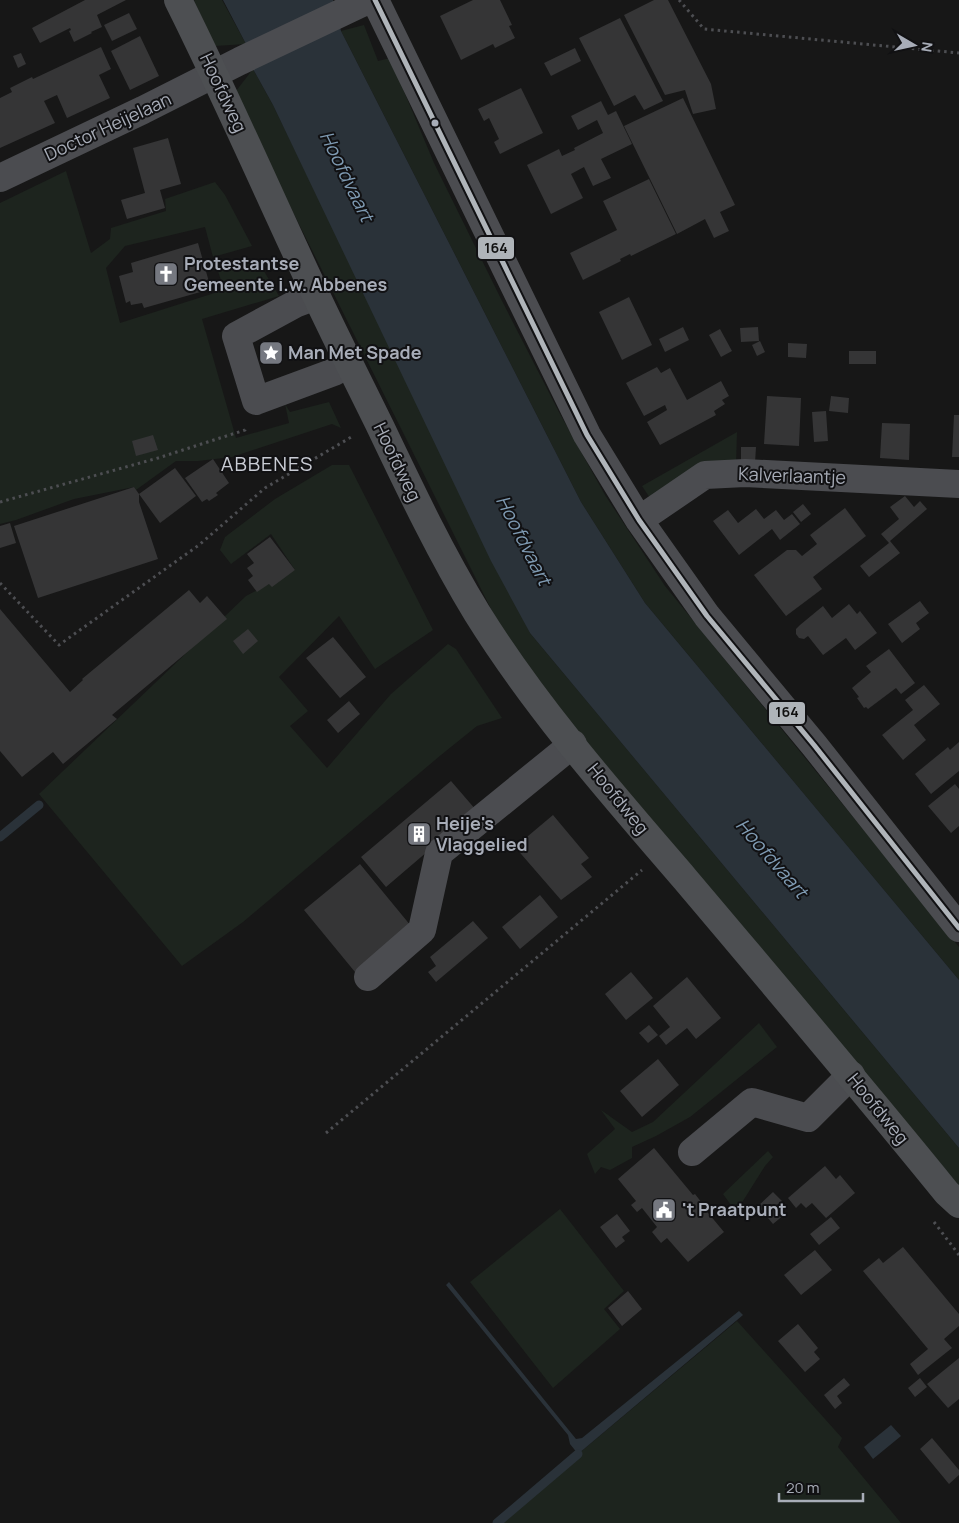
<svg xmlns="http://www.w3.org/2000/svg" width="959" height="1523" viewBox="0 0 959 1523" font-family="Manrope,sans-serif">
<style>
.green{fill:#1d241e}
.water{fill:#2a3239}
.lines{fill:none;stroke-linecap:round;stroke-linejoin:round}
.stream{stroke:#2a3239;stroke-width:9}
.building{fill:#353536}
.path{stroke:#4d4e52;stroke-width:3;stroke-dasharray:2.5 4;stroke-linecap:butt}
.minor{stroke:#4b4c50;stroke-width:28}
.major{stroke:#4d4f52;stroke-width:28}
.bus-1-casing{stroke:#111113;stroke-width:9}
.bus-1{stroke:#afb4b9;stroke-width:5}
.bus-dot{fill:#a8adb8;stroke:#111113;stroke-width:2}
.labels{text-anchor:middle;stroke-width:4;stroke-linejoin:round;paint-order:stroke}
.street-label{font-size:18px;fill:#a8adb8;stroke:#111113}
.poi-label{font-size:18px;font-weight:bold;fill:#a8adb8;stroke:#111113;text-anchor:start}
.water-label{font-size:19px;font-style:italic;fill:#7f9bb3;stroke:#111113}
.quarter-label{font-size:20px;letter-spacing:1px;fill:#c9ccd4;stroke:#111113}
.line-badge{stroke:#111113;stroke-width:2}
.pale-badge-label{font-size:14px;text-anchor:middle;font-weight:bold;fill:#111}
</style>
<rect width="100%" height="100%" fill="#171717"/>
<!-- green -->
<path class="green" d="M 195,0 L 222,0 L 246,44 L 215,46 L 194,1 Z
M 364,25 L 378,61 L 390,58 L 434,163 L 501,299 L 560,414 L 605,495 L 665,586 L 959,947 L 959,980 L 645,603 L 581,502 L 341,31 Z
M 253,69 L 273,105 L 530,633 L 959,1148 L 959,1186 L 516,659 L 253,132 L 236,91 Z
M 66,171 L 91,253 L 110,239 L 111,228 L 166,211 L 165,199 L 215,182 L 225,195 L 252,246 L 213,257 L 205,227 L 125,246 L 106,268 L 120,323 L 224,290 L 217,268 L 256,258 L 279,296 L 202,319 L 236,438 L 289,423 L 285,404 L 290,412 L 329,402 L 341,428 L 332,424 L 232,457 L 198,461 L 176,461 L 136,490 L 134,487 L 74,499 L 16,520 L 0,524 L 0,203 Z
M 737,432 L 736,465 L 650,498 L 642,486 Z
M 332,465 L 349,465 L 433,630 L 375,669 L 339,616 L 279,677 L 308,711 L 290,726 L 327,768 L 391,694 L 448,644 L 456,649 L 502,718 L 477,726 L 441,755 L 243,922 L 182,966 L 39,794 L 246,596 L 295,570 L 271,534 L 231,564 L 220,550 L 225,537 L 275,499 Z
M 759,1023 L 777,1047 L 690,1117 L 656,1136 L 632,1147 L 632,1158 L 610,1170 L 601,1167 L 595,1174 L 587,1154 L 615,1129 L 601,1110 L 632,1132 L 653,1122 Z
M 768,1151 L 773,1157 L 765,1166 L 736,1212 L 723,1194 Z
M 560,1209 L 624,1291 L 604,1309 L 620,1329 L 553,1388 L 470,1282 Z
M 737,1321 L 842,1438 L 838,1447 L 901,1523 L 502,1523 L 578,1454 Z"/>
<!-- water -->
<path class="water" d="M 223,0 L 333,0 L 341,31 L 581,502 L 645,603 L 959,980 L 959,1148 L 530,633 L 491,561 L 273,105 L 253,69 L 246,44 Z
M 449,1282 L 576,1439 L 582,1438 L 739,1311 L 743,1315 L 578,1454 L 570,1444 L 568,1435 L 446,1285 Z
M 891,1425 L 901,1436 L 873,1459 L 864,1447 Z"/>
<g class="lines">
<!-- stream -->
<path class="stream" d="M 0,837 L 39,805
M 497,1523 L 578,1454"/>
</g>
<!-- building -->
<path class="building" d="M 85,0 L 126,0 L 97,15 L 102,27 L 91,32 L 92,33 L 74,42 L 69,31 L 71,30 L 70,28 L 40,43 L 32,28 Z
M 473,0 L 500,0 L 512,25 L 509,26 L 515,38 L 495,48 L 493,44 L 461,60 L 440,16 Z
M 654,0 L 668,0 L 711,84 L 716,109 L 693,114 L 685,90 L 665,95 L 624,15 Z
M 129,13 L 137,29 L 112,41 L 104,25 Z
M 620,18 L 663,101 L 644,110 L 635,95 L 614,106 L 579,38 Z
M 140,36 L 159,76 L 130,90 L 111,51 Z
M 101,47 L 111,69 L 99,75 L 110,98 L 67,118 L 57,95 L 44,101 L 55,123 L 0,148 L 0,98 L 12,92 L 10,88 L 32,77 L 33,79 Z
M 575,48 L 581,61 L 551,76 L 544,63 Z
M 21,53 L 26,64 L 18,68 L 13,56 Z
M 521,88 L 543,133 L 500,154 L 494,142 L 499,139 L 489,118 L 484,121 L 478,109 Z
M 683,98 L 735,205 L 720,212 L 729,231 L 714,238 L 705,219 L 677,234 L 624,126 Z
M 601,101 L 608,115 L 616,111 L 632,144 L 601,159 L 611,178 L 593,186 L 584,167 L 571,174 L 583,198 L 551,214 L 527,165 L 559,149 L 562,156 L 575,150 L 574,148 L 603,133 L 597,120 L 578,130 L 571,116 Z
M 168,138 L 181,184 L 160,190 L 165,208 L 127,219 L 121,200 L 145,193 L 133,148 Z
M 649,179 L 676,234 L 631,256 L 630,254 L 620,259 L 621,261 L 583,280 L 570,253 L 617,230 L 603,201 Z
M 198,243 L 211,289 L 144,308 L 142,303 L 131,305 L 130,301 L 126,303 L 119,276 L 133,272 L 131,263 Z
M 629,297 L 652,345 L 622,360 L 599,312 Z
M 683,327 L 689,340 L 665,352 L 659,339 Z
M 758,327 L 759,341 L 741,342 L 740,328 Z
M 720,329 L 732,351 L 721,357 L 709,335 Z
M 760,341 L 765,352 L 757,356 L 752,345 Z
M 788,343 L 807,344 L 806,358 L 788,357 Z
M 849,351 L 876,351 L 876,364 L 849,364 Z
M 657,367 L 661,373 L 670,368 L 687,400 L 721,381 L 729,396 L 722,400 L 725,404 L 714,411 L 716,415 L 660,445 L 647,422 L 667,410 L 665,405 L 644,416 L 626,383 Z
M 767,396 L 801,398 L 799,446 L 764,444 Z
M 831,396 L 849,398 L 848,413 L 829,411 Z
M 826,411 L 828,441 L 814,442 L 812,412 Z
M 954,415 L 959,415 L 959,457 L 952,457 Z
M 882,423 L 910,424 L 909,460 L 880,458 Z
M 153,435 L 158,450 L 136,456 L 132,441 Z
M 741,447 L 756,447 L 755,463 L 741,462 Z
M 213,459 L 229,483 L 216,493 L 218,495 L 209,501 L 207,499 L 202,502 L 185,478 Z
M 175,468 L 196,496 L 160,523 L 139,494 Z
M 134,487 L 139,494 L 139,502 L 158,559 L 38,598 L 14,526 Z
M 905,496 L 914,507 L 920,501 L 927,509 L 890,541 L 900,553 L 869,577 L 860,566 L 889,543 L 881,534 L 899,519 L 890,507 Z
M 803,504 L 811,514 L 801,522 L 793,512 Z
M 845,508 L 866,536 L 813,577 L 822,589 L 786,616 L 754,575 L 787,550 L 796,550 L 802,556 L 817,544 L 810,535 Z
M 756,509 L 764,519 L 776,510 L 784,520 L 792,514 L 800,524 L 780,540 L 772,529 L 739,555 L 713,521 L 728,510 L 738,523 Z
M 10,523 L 16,543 L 0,548 L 0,526 Z
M 270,537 L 295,570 L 272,587 L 269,584 L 257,592 L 248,580 L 253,576 L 247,568 L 254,563 L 247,554 Z
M 189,590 L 200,603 L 207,596 L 227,619 L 112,715 L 117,719 L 63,764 L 53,752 L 22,777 L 0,751 L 0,609 L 70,692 L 83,680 L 82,679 Z
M 920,601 L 929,613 L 916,623 L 920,629 L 902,643 L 888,624 Z
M 849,604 L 857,614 L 860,611 L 877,633 L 855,650 L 846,638 L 823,655 L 808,636 L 804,639 L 799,638 L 796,634 L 796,629 L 800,625 L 823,606 L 832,618 Z
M 248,629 L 258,641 L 243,654 L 233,641 Z
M 333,637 L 366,677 L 340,698 L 306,658 Z
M 889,649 L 915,683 L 901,694 L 896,688 L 868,709 L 866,707 L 864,708 L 857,698 L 859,697 L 852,688 L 871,672 L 866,666 Z
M 924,685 L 940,704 L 914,725 L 926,740 L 903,760 L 882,735 L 913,710 L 905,700 Z
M 349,701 L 360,714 L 338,733 L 327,720 Z
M 959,742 L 959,771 L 931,794 L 915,774 L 948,747 L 950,750 Z
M 451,781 L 476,810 L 386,887 L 361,857 Z
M 955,784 L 959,789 L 959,826 L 951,833 L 928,806 Z
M 553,815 L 589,858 L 581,864 L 592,877 L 561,900 L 515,847 Z
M 360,864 L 411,926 L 355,972 L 304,910 Z
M 540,895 L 558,917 L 520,949 L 502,927 Z
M 473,921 L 488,938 L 436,982 L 428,972 L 436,966 L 430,957 Z
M 631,972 L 653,998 L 626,1020 L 605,994 Z
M 687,977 L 721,1018 L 696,1039 L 687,1028 L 666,1045 L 659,1036 L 670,1027 L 653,1006 Z
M 649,1025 L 658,1035 L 648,1043 L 639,1033 Z
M 658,1059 L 679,1085 L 642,1117 L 620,1091 Z
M 654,1148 L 693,1195 L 695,1194 L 705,1207 L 704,1208 L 724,1232 L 688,1262 L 667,1238 L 661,1243 L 652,1232 L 657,1227 L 642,1208 L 637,1212 L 631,1205 L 636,1201 L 618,1179 Z
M 825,1166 L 836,1179 L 840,1175 L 855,1193 L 826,1218 L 812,1203 L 806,1208 L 801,1203 L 796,1208 L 788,1198 Z
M 773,1192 L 782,1201 L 777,1205 L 785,1214 L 773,1224 L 758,1206 Z
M 617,1214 L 630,1231 L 622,1237 L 625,1241 L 616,1248 L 600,1227 Z
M 831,1217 L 840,1228 L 819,1245 L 810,1234 Z
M 903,1247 L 959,1314 L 959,1326 L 944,1339 L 952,1348 L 918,1375 L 910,1364 L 928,1349 L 863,1271 L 879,1258 L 883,1263 Z
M 815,1250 L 832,1270 L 801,1295 L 784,1275 Z
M 628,1291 L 642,1309 L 622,1326 L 608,1308 Z
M 798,1324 L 818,1348 L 814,1352 L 820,1359 L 805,1372 L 778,1341 Z
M 959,1358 L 959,1399 L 948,1408 L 927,1384 Z
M 844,1378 L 850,1385 L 837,1396 L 842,1403 L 835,1409 L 824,1395 Z
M 920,1378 L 927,1387 L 915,1397 L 908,1388 Z
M 932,1438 L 959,1470 L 959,1475 L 949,1484 L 920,1449 Z"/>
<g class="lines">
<!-- path -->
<path class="path" d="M 679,0 L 704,29 L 959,53
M 0,502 L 158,458 L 245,430 L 246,427
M 0,583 L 59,645 L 199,545 L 265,488 L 353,436
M 326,1133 L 642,870
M 934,1222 L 959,1255"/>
<!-- minor -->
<path class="minor" d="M 375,0 L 587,435 L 639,520 L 707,616 L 814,745 L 959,928
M 0,178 L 143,110 L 240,61 L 368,0
M 316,296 L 297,303 L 236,336 L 256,401 L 334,372 L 349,364
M 639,520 L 705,475 L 745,473 L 959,484
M 368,977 L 422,930 L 439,853 L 573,744
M 692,1152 L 752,1102 L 808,1118 L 851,1075"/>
<!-- major -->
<path class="major" d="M 178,0 C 226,96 269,195 315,293 C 336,338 359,383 381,428 C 411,491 441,554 477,613 C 536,708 612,794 685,879 C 773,983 861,1087 947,1193 L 959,1204"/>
<defs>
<path id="bus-1" d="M 375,0 L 587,435 L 639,520 L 707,616 L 814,745 L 959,928"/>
</defs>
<!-- bus-1 casing -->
<use href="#bus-1" class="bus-1-casing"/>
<!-- bus-1 -->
<use href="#bus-1" class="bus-1"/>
</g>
<!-- icons -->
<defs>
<symbol id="church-square" viewBox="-11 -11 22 22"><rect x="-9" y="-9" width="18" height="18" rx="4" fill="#757880" stroke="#111113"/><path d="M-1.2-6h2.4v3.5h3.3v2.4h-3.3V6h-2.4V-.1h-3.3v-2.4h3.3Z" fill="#fff"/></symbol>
<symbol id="sight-square" viewBox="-11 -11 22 22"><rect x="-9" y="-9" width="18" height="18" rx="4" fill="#757880" stroke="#111113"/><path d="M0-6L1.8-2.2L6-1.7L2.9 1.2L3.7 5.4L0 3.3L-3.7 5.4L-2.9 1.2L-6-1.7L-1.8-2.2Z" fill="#fff"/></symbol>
<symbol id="building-square" viewBox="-11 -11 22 22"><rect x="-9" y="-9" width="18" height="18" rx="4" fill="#757880" stroke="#111113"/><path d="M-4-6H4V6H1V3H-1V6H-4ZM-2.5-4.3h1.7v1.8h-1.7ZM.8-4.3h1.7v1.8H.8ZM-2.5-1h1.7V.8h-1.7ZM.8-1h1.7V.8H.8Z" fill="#fff"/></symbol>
<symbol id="civic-square" viewBox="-11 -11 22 22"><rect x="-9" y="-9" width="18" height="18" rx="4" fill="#757880" stroke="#111113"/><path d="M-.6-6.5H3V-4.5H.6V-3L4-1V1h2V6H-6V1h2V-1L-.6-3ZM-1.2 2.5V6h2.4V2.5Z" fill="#fff"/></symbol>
</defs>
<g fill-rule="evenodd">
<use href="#church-square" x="152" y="260" width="28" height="28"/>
<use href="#sight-square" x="257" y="339" width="28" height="28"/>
<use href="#building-square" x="405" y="820" width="28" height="28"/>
<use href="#civic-square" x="650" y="1196" width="28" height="28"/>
</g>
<!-- markers -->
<circle class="bus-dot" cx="435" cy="123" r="4.5"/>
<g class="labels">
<!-- street labels -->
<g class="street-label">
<text transform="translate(223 93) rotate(65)" y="6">Hoofdweg</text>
<text transform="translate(108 127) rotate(-25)" y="6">Doctor Heijelaan</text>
<text transform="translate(397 462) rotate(64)" y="6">Hoofdweg</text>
<text transform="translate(792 476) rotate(2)" y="6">Kalverlaantje</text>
<text transform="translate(618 799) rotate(51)" y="6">Hoofdweg</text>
<text transform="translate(878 1109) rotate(51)" y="6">Hoofdweg</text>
</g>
<!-- poi labels -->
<g class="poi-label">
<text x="184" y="270">Protestantse<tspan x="184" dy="21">Gemeente i.w. Abbenes</tspan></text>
<text x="288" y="359">Man Met Spade</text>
<text x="436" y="830">Heije's<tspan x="436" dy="21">Vlaggelied</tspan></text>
<text x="682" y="1216">'t Praatpunt</text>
</g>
<!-- water labels -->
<g class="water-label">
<text transform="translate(347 176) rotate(64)" y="7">Hoofdvaart</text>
<text transform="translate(524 540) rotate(63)" y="7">Hoofdvaart</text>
<text transform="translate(772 858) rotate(49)" y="7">Hoofdvaart</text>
</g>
<!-- quarter labels -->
<g class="quarter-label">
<text x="267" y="471">ABBENES</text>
</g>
</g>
<g class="line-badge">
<rect x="477" y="236" width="38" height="24" rx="5" fill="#afb4b9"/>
<rect x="768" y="701" width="38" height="24" rx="5" fill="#afb4b9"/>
</g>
<g class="pale-badge-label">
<text x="496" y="253">164</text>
<text x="787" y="717">164</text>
</g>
<!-- north arrow -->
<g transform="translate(914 45) rotate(99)" stroke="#111113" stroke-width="4" paint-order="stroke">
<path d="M0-4L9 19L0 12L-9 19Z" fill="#a8adb8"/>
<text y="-8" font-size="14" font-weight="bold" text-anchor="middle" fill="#a8adb8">N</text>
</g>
<!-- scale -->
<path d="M779 1493v8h84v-8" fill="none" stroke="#a8adb8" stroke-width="2.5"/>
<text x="786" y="1493" font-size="15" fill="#a8adb8" stroke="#111113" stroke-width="4" paint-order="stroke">20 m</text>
</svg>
